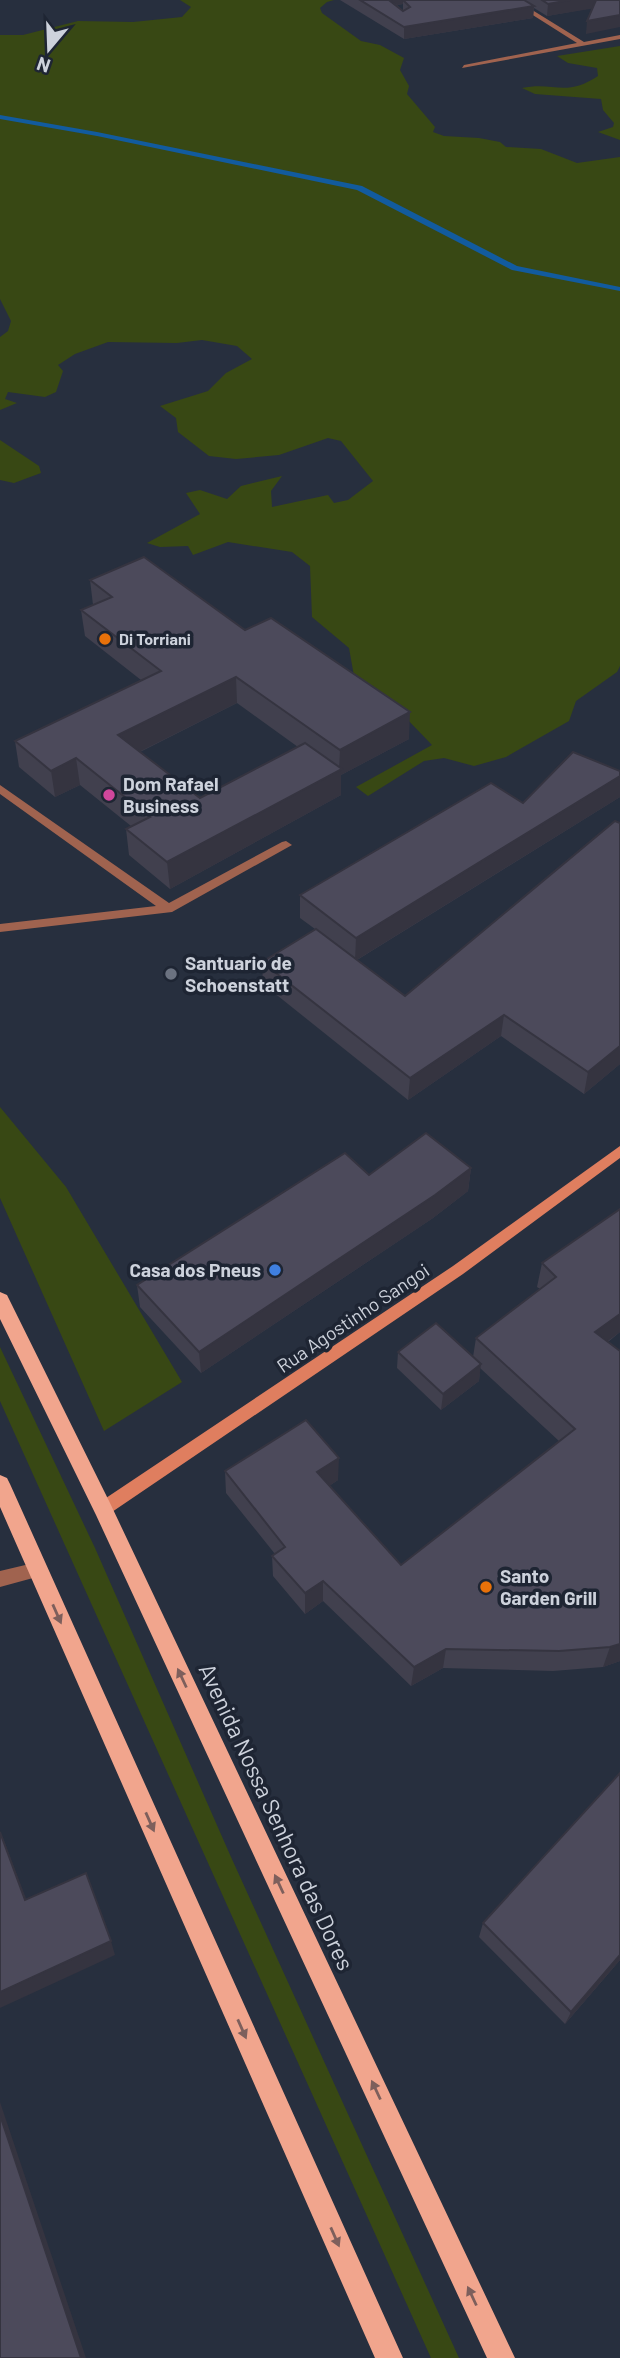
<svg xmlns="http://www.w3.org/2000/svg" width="620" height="2358" viewBox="0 0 620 2358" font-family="Barlow,sans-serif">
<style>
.green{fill:#384814}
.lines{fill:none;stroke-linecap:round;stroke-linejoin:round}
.stream{fill:#125b9e;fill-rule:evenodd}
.lane{fill:#a0634f;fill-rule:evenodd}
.street{fill:#a0634f;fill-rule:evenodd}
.secondary{fill:#df7e5f;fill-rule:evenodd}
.primary{fill:#f1a58d;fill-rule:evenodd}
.wall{fill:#41404e;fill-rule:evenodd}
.shaded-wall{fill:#353440}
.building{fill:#4c4a5b;stroke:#353440;stroke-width:2}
.oneway{fill:#7d5f5c}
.food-dot{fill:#e8710a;stroke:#1e2533;stroke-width:2.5}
.hotel-dot{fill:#d1479c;stroke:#1e2533;stroke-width:2.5}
.worship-dot{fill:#6b7280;stroke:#1e2533;stroke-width:2.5}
.shop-dot{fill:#3f7fe0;stroke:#1e2533;stroke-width:2.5}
.labels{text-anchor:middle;stroke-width:7;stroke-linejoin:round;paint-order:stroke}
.far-poi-label{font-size:16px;font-weight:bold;fill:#cdd2dc;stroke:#1e2533;text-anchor:start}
.poi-label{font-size:19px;font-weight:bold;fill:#cdd2dc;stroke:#1e2533;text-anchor:start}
.street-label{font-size:19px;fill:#cdd2dc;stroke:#1e2533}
.near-street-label{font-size:23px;fill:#cdd2dc;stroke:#1e2533}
</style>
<rect width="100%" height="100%" fill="#272f3e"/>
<!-- green -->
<path class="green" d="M 180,0 L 334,0 L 327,2 L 320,8 L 322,13 L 361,41 L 380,45 L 404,58 L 400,70 L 409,86 L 407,94 L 435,127 L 433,132 L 444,136 L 479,138 L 500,142 L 506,147 L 541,149 L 577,163 L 620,157 L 620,666 L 617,672 L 576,701 L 569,721 L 506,757 L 474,766 L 444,758 L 424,761 L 368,796 L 356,787 L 432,745 L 405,717 L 354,676 L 349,648 L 312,617 L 310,566 L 292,552 L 228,542 L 193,555 L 188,546 L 160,547 L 147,543 L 200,514 L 186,493 L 200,490 L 227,499 L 241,486 L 282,476 L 271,491 L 272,507 L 328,495 L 334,503 L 348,500 L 373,481 L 341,441 L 328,438 L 279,455 L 236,459 L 209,456 L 178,432 L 176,418 L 160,406 L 208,391 L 226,373 L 252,359 L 237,346 L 202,340 L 177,343 L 108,342 L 75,354 L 58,365 L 63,371 L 56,392 L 45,397 L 8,392 L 5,399 L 17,403 L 0,410 L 0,337 L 8,331 L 11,321 L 0,299 L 0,35 L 23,35 L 78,21 L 133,22 L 182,17 L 191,7 Z
M 620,46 L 620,140 L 598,132 L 613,127 L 614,123 L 603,110 L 601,99 L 535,94 L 522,88 C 554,81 565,98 598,76 L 597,68 L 568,63 L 557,56 Z
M 0,440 L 39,466 L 41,473 L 14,483 L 0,480 Z
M 0,1107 L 66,1187 L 182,1382 L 104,1431 L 0,1198 Z
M 0,1347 L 95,1548 L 231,1857 L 459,2358 L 431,2358 L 0,1401 Z"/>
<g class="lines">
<!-- stream -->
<path class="stream" d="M 0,115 L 97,132 L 362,186 L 517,266 L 620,287 L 620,291 L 512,270 L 357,190 L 97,136 L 0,119 Z"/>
<!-- lane -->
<path class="lane" d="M 0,785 L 169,903 L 282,842 L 286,841 L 292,845 L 172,912 L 0,932 L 0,924 L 156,906 L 0,794 Z"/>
<!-- street -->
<path class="street" d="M 509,0 L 516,0 L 584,42 L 620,35 L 620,39 L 462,68 L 464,65 L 577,43 Z
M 38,1562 L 44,1565 L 46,1570 L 44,1575 L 0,1587 L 0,1571 Z"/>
<!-- secondary -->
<path class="secondary" d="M 620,1146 L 620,1158 L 463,1274 L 109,1514 L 103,1516 L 97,1514 L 95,1509 L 97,1504 L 453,1266 Z"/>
<!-- primary -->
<path class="primary" d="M 0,1292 L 7,1295 L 110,1503 L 515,2358 L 487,2358 L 96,1515 L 0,1319 Z
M 0,1475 L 7,1478 L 10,1484 L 403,2358 L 375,2358 L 0,1507 Z"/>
</g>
<!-- wall -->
<path class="wall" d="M 340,0 L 620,0 L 586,34 L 592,8 L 547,16 L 534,8 L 533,18 L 404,39 ZM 403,4 L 403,11 L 397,5 Z
M 90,580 L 245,630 L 409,739 L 341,775 L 341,795 L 170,889 L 129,855 L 126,829 L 131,826 L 80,785 L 55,797 L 19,767 L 15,741 L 141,680 L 85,636 L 81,610 L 93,605 ZM 237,703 L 298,747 L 200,798 L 140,752 Z
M 620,771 L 620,797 L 357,960 L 405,996 L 620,823 L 620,1064 L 584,1094 L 501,1036 L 408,1100 L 263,984 L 262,962 L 315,929 L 300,918 L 300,895 L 523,803 Z
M 471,1168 L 468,1191 L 433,1218 L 201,1373 L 140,1307 L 137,1285 L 369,1175 Z
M 620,1209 L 620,1332 L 608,1342 L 620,1661 L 603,1667 L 553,1671 L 443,1668 L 411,1686 L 323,1601 L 305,1614 L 273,1576 L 272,1556 L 275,1554 L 226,1493 L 225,1471 L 338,1480 L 329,1486 L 401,1565 L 559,1441 L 480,1368 L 479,1381 L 441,1410 L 397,1368 L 398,1352 L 473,1357 L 476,1338 L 540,1289 L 537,1287 L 542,1263 Z
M 620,1773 L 620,1960 L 565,2024 L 479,1937 L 483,1923 Z"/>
<!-- shaded-wall -->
<path class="shaded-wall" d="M 391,0 L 425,0 L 403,0 L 403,4 L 397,5 L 390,1 Z
M 570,0 L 597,0 L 596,8 L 547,16 L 548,4 Z
M 534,6 L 533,18 L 404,39 L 404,27 Z
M 620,15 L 620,27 L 586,34 L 587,21 Z
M 236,677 L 237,703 L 121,761 L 118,735 Z
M 410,712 L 409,739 L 341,775 L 341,795 L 170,889 L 167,862 L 339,770 L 340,750 Z
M 76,758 L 80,785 L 55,797 L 51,771 Z
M 620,776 L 620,797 L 355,961 L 356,938 Z
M 504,1015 L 501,1036 L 408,1100 L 410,1078 Z
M 620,1046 L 620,1064 L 584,1094 L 588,1072 Z
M 471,1168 L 468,1191 L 433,1218 L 201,1373 L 199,1352 Z
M 620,1314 L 620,1332 L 589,1355 L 595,1332 Z
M 481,1364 L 479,1381 L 441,1410 L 443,1394 Z
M 339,1458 L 338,1480 L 317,1494 L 317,1472 Z
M 323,1581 L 323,1601 L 305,1614 L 305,1593 Z
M 620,1644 L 620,1661 L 603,1667 L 610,1647 Z
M 446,1649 L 443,1668 L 411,1686 L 414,1667 Z
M 0,1830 L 32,1914 L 25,1900 Z
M 111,1941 L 115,1955 L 0,2008 L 0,1992 Z
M 620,1955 L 620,1960 L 565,2024 L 571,2012 Z
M 0,2102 L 86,2358 L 81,2358 L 0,2115 Z"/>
<!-- building -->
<path class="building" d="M 360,0 L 391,0 L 390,1 L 403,11 L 410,7 L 403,0 L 524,0 L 534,6 L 404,27 Z
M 542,0 L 570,0 L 548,4 Z
M 596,0 L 620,0 L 620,15 L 587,21 Z
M 144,557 L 245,630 L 271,618 L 410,712 L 340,750 L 236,677 L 118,735 L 200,798 L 305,743 L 342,769 L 167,862 L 126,829 L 150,817 L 76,758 L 51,771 L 15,741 L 161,671 L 81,610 L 112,597 L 90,580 Z
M 573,752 L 620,771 L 620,776 L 356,938 L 300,895 L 491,783 L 523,803 Z
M 615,821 L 620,823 L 620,1046 L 588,1072 L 504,1015 L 410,1078 L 262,962 L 316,929 L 405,996 Z
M 426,1133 L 471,1168 L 435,1195 L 199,1352 L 137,1285 L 345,1153 L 369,1175 Z
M 620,1209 L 620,1314 L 595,1332 L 620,1351 L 620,1644 L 610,1647 L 559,1651 L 446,1649 L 414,1667 L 323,1581 L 305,1593 L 272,1556 L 285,1547 L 225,1471 L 306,1420 L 339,1458 L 317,1472 L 401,1565 L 575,1429 L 476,1338 L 556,1277 L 542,1263 Z
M 436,1323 L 481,1364 L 443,1394 L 398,1352 Z
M 620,1773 L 620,1955 L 571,2012 L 483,1923 Z
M 0,1832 L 25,1900 L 86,1873 L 111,1941 L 0,1992 Z
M 0,2115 L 81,2358 L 0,2358 Z"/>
<!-- one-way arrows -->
<defs><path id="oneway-solid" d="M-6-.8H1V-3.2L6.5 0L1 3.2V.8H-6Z" transform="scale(1.75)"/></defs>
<g class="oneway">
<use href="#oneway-solid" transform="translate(57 1614) rotate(66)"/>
<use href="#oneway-solid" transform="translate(182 1678) rotate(-115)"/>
<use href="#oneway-solid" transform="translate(150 1822) rotate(66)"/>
<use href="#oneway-solid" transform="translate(279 1884) rotate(-115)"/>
<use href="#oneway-solid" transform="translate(242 2029) rotate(66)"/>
<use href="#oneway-solid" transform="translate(376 2090) rotate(-115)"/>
<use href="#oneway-solid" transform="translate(335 2237) rotate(66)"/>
<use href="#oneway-solid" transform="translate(472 2296) rotate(-115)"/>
</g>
<!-- markers -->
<g class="food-dot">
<circle cx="105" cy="639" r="7"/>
<circle cx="486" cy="1587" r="7"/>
</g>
<circle class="hotel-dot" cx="109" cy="795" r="7"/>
<circle class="worship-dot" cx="171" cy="974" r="7"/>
<circle class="shop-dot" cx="275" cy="1270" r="7"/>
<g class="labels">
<!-- far-poi labels -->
<g class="far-poi-label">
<text x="119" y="645">Di Torriani</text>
</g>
<!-- poi labels -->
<g class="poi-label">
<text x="123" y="791">Dom Rafael<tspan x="123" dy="22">Business</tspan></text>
<text x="185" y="970">Santuario de<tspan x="185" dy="22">Schoenstatt</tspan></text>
<text x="261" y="1277" text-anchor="end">Casa dos Pneus</text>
<text x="500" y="1583">Santo<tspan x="500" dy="22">Garden Grill</tspan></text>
</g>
<!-- street labels -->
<g class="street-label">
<text transform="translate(353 1318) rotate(-34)" y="7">Rua Agostinho Sangoi</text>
</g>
<!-- near-street labels -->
<g class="near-street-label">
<text transform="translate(276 1817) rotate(65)" y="8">Avenida Nossa Senhora das Dores</text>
</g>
</g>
<!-- north arrow -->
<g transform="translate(49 49) rotate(199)" stroke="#1e2533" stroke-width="5" paint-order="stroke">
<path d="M0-5L12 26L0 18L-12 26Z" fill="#cdd2dc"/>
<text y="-10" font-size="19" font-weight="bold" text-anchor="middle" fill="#cdd2dc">N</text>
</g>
</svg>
